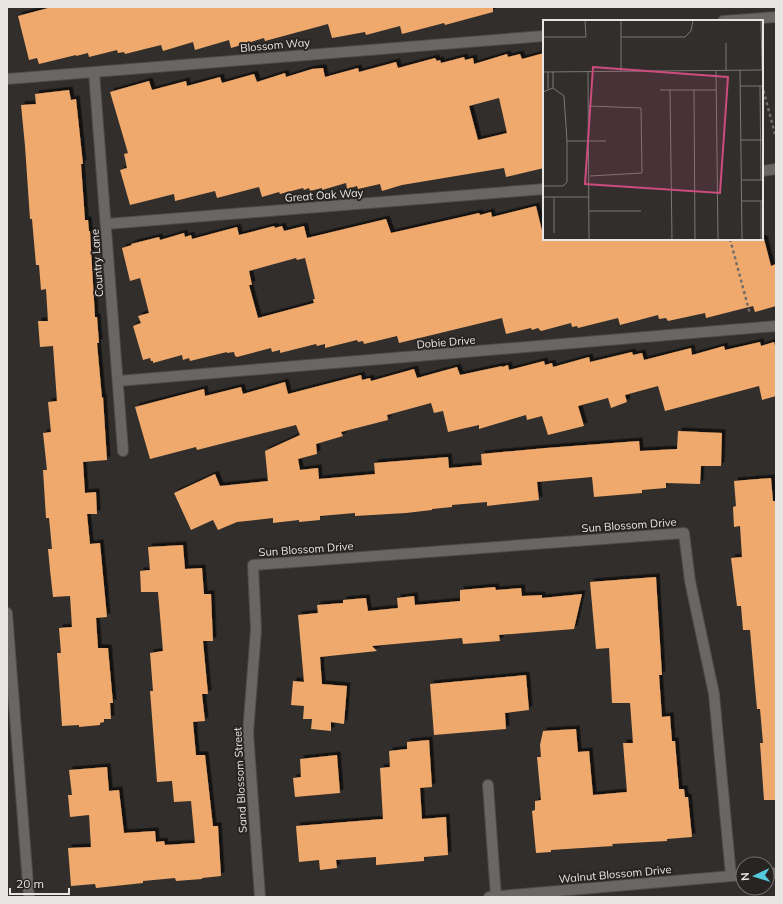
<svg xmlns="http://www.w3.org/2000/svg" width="783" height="904" viewBox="0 0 783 904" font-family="Mulish,sans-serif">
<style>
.building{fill:#efa96c;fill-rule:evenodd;filter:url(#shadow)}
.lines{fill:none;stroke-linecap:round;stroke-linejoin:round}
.minor-casing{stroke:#4e4b49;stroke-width:12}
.path{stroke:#716e6c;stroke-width:2.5;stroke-dasharray:3 3;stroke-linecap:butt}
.minor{stroke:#696766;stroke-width:10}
.labels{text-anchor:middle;stroke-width:4;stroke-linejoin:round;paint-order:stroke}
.street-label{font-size:11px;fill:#e8e6e5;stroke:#272422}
.inset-road{fill:none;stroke:#7a7875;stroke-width:1}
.view{fill:#cc4c7e;fill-opacity:0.15;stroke:#cc4c7e;stroke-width:2}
.inset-edge{fill:none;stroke:#e8e6e5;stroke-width:2}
</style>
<defs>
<filter id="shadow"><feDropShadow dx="3.5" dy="-3.5" stdDeviation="0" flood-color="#0009"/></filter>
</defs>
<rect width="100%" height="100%" fill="#312e2b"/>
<!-- building -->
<path class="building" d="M 52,7 L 493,7 L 493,12 L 445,25 L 444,23 L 402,34 L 400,26 L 366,35 L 365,32 L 332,38 L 328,24 L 265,41 L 264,38 L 231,48 L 229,40 L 195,50 L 193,42 L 163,51 L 161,45 L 125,54 L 124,52 L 118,53 L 117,50 L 89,57 L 88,53 L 76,56 L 76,55 L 39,64 L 37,58 L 29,60 L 18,16 Z
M 544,53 L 544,168 L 506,177 L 504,168 L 402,185 L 382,191 L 380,184 L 358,189 L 357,186 L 347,189 L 346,183 L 322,190 L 322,188 L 310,191 L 309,188 L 304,190 L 303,188 L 280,194 L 279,192 L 262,197 L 259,187 L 217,198 L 215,191 L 175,201 L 174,194 L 130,205 L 120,170 L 127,168 L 124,154 L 128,153 L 110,92 L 149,81 L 152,90 L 186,81 L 187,86 L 220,77 L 222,83 L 254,74 L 257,82 L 285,73 L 286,77 L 312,69 L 323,68 L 325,77 L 358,68 L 359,72 L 396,62 L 398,68 L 435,58 L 437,61 L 440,60 L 441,63 L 464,57 L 465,60 L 473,58 L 474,64 L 507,54 L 508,57 L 520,54 L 522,59 ZM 499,98 L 507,133 L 478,140 L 469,106 Z
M 69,90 L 71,100 L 76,99 L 83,164 L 81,164 L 85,220 L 88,220 L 89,231 L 90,231 L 95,317 L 97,317 L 99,343 L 97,343 L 102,398 L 103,397 L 107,460 L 83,462 L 85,493 L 96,492 L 97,514 L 87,514 L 90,544 L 100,543 L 107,617 L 96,618 L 98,648 L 108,648 L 113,703 L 110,703 L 111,719 L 104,719 L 104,722 L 100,723 L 100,725 L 79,727 L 79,725 L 62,726 L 57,653 L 61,653 L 59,628 L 72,627 L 70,596 L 53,597 L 50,570 L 48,549 L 52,549 L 49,518 L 46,518 L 43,470 L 47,470 L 43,433 L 51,432 L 48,402 L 57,401 L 53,346 L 40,347 L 38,321 L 48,321 L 46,289 L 41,290 L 39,265 L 36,265 L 32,219 L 30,219 L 25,146 L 21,105 L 36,104 L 35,94 Z
M 536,206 L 544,239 L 764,239 L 771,266 L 776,264 L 776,306 L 755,312 L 753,306 L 706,318 L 705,313 L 668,321 L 666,318 L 659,319 L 658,315 L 620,325 L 618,318 L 578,328 L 577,326 L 572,327 L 571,323 L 541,331 L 538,328 L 532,330 L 531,328 L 506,334 L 502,318 L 399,343 L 397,336 L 364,344 L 363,341 L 358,342 L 357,340 L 325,348 L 325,344 L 317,346 L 316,344 L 280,353 L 280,350 L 272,352 L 271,348 L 237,357 L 235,356 L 234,352 L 227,353 L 227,352 L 190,361 L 189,358 L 183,360 L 182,355 L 153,363 L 153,361 L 151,361 L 150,358 L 143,360 L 133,326 L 141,323 L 138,316 L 149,313 L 140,278 L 130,281 L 122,248 L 132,245 L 131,244 L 159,237 L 160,240 L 184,233 L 185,237 L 191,235 L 192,239 L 237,227 L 239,235 L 274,226 L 275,228 L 282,226 L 284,231 L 304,226 L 307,238 L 386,219 L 391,233 L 479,213 L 480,215 L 491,212 L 492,217 ZM 296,258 L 297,260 L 305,258 L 315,299 L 313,299 L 314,303 L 258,318 L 249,285 L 252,285 L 249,271 Z
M 760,342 L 761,346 L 774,342 L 776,350 L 776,396 L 762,400 L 759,386 L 665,411 L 658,386 L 625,395 L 627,402 L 611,408 L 608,398 L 578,406 L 584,426 L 548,435 L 542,416 L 527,420 L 526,415 L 479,429 L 479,425 L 448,432 L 443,411 L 434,413 L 431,403 L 387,415 L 388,420 L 341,432 L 343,436 L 316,444 L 317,454 L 298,459 L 300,470 L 318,468 L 319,479 L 375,474 L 374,463 L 448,457 L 449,468 L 482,465 L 481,454 L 546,448 L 639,441 L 640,451 L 677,449 L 678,431 L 722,433 L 721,466 L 701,466 L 700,484 L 666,483 L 666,488 L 642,490 L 642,493 L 594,497 L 592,477 L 537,482 L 539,500 L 487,506 L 487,502 L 452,505 L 452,507 L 432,509 L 432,510 L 406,513 L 355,516 L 355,513 L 320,516 L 320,520 L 299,522 L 299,520 L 273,523 L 273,518 L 237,522 L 218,530 L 213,520 L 191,530 L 174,493 L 215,474 L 220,486 L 268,481 L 265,451 L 300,435 L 296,425 L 197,450 L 196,447 L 150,459 L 135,407 L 204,389 L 205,396 L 241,387 L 243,394 L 285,382 L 288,394 L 361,375 L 362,380 L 370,378 L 371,381 L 414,369 L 417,378 L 457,367 L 460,375 L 502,366 L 502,367 L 508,365 L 509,370 L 544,361 L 545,365 L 552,363 L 553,367 L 589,357 L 590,362 L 632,352 L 633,355 L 642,353 L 644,360 L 691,348 L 692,355 L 724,346 L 725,350 Z
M 771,478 L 773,501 L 776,501 L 776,800 L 764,800 L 760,743 L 763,743 L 760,709 L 757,709 L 750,630 L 743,630 L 741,606 L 737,606 L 731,558 L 742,557 L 740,526 L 734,527 L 733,507 L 736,506 L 734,481 Z
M 183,545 L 185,569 L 202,568 L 204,594 L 211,594 L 213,641 L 203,641 L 208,694 L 202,694 L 205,721 L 193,722 L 196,755 L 205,755 L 213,826 L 218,826 L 221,876 L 202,878 L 202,879 L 176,881 L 175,878 L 143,881 L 143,883 L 96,888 L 95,884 L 71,886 L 68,848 L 91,847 L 89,815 L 70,817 L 68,795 L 72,795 L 69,770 L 107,767 L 109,791 L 119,790 L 124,833 L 155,831 L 156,842 L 164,841 L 165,845 L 195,843 L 191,801 L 174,802 L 172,781 L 157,782 L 150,691 L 153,691 L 150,653 L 163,651 L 158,592 L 141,592 L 140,571 L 150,570 L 148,547 Z
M 656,577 L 662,675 L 659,675 L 662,717 L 670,716 L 672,741 L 675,741 L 679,789 L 684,789 L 685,797 L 688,797 L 692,837 L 667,839 L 667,841 L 612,844 L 613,846 L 551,850 L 551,852 L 536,853 L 532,811 L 535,810 L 535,801 L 541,800 L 537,757 L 541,757 L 540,745 L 543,731 L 576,729 L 578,752 L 589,751 L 593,795 L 627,792 L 623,743 L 633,743 L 630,703 L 612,703 L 609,648 L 596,649 L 590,582 Z
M 495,587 L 496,590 L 521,588 L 522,596 L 542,595 L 542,598 L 582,594 L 574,629 L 499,635 L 500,641 L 463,644 L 462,638 L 372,646 L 377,651 L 320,657 L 322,684 L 347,686 L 344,724 L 331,722 L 331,731 L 311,729 L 312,719 L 303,719 L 304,706 L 291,705 L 293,681 L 304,682 L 298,615 L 318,613 L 317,605 L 343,603 L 343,600 L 366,598 L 368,611 L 398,608 L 397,598 L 414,596 L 415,605 L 460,601 L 460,590 Z
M 526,675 L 529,710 L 505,713 L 506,729 L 434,735 L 430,684 Z
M 429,740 L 432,787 L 420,788 L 422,819 L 446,817 L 448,855 L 424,857 L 424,861 L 376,865 L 376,857 L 336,860 L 337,868 L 320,870 L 319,860 L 299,862 L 296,826 L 383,819 L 380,768 L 390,767 L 389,751 L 407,749 L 407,742 Z
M 337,755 L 340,793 L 295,797 L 293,778 L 301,777 L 300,759 Z"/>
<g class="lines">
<defs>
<path id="minor" d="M 723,21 L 776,17
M 94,72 L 123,451
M 7,79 L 544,36
M 762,171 L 776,169
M 106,224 L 544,189
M 118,381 L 776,326
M 7,613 L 29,897
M 488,785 L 496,897
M 767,873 L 776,873
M 260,897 L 248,733 L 256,630 L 253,565 L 684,533 L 690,581 L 714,694 L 731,876
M 489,897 L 743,875"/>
</defs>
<!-- minor casing -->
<use href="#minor" class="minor-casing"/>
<!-- path -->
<path class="path" d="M 762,85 L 776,138
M 730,239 L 750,314"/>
<!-- minor -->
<use href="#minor" class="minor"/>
</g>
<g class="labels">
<!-- street labels -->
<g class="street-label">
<text transform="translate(275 45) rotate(-5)" y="4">Blossom Way</text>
<text transform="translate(324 195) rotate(-4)" y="4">Great Oak Way</text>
<text transform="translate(97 263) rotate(-94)" y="4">Country Lane</text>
<text transform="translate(446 342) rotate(-5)" y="4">Dobie Drive</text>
<text transform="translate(629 525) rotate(-4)" y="4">Sun Blossom Drive</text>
<text transform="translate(306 549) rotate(-4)" y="4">Sun Blossom Drive</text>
<text transform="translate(240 780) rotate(-93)" y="4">Sand Blossom Street</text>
<text transform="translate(615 874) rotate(-5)" y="4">Walnut Blossom Drive</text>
</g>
</g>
<!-- overview -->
<g transform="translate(543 20)">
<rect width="220" height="220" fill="#312e2b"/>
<path class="inset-road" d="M 78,0 L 78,51M 218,0 L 219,50M 0,17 L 43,17 L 42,0M 78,17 L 142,17 L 148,11 L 150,0M 183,23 L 183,50M 197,50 L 199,220M 173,51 L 175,220M 0,52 L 220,50M 5,52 L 5,69M 45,52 L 46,220M 197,66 L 219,66M 217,66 L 218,160M 10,68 L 10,52M 117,70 L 174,70M 127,70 L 129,220M 151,70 L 152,220M 0,72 L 10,68 L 21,76 L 24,121 L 24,162 L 20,166 L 0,166M 46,86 L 98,88 L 99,153 L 47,156M 198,120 L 220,120M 24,121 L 63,121M 198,160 L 220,160M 0,177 L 46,177M 11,177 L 11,213M 199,181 L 220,181M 218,181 L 218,220M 46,191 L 98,191"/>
<path class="view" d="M 50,47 L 185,57 L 177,173 L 42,164 Z"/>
<rect width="220" height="220" class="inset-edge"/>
</g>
<!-- border -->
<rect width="783" height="904" fill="none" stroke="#e8e6e5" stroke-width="16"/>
<!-- north arrow -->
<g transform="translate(755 876) rotate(266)"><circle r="19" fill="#272422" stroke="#747270"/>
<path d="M0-3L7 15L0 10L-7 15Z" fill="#55cade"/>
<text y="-6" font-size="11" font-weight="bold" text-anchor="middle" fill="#e8e6e5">N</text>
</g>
<!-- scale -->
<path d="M10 888v6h59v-6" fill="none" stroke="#e8e6e5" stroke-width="2"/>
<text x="16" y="888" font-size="12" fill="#e8e6e5" stroke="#272422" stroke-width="3" paint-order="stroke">20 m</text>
</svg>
